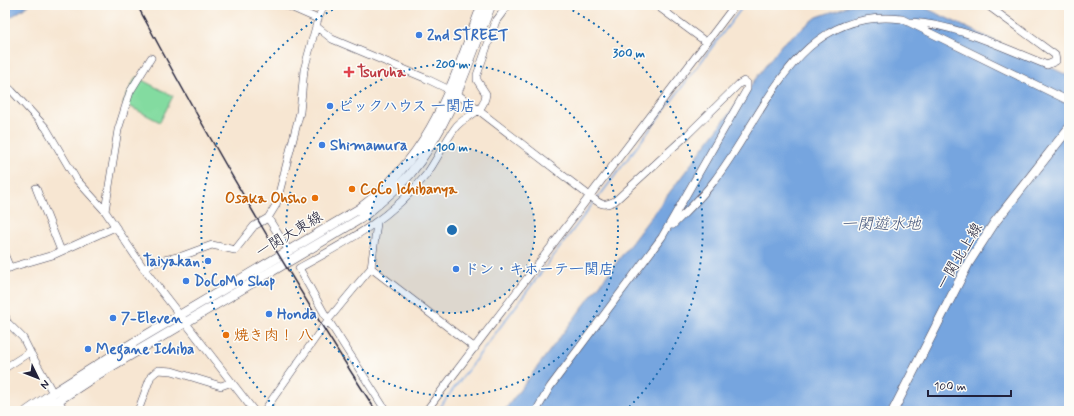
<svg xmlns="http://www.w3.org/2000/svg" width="1074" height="416" viewBox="0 0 1074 416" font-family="Mynerve,'Klee One',sans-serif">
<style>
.green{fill:#83dba0;stroke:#527e6e}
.water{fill:#76a5df;stroke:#4c648d}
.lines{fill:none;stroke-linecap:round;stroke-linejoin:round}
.stream{stroke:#76a5df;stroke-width:1.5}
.minor-casing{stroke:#423f52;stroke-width:8}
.major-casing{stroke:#423f52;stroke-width:10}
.minor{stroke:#fff;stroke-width:7}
.major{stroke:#fff;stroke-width:9}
.rail{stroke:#22223b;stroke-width:1.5}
.ring{fill:none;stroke:#1f6fb2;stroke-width:2;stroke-dasharray:2 4}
.shop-dot{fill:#3f7fe0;stroke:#fdfcf7;stroke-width:1.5}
.health-dot{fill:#e0444e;stroke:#fdfcf7;stroke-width:1.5}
.food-dot{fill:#e8710a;stroke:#fdfcf7;stroke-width:1.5}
.labels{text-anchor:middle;stroke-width:3;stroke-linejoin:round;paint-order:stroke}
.shop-label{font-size:15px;font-weight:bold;fill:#366cbe;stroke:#fdfcf7;text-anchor:start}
.health-label{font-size:15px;font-weight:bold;fill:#be3a42;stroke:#fdfcf7;text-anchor:start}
.food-label{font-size:15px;font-weight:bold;fill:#c56008;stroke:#fdfcf7;text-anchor:start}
.street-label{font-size:15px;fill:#22223b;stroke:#fdfcf7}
.water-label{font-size:16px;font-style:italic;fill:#44567d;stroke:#fdfcf7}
.centre{fill:#1f6fb2;stroke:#fdfcf7;stroke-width:2}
.ring-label{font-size:12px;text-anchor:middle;font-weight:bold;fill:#1f6fb2;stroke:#fdfcf7;stroke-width:3;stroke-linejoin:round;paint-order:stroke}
</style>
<rect width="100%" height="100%" fill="#fdfcf7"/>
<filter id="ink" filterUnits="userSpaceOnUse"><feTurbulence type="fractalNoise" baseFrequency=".025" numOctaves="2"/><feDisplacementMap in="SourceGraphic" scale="8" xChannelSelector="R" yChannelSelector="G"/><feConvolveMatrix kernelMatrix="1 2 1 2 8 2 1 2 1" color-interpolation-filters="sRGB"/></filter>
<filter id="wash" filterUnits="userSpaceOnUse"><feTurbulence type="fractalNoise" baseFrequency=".012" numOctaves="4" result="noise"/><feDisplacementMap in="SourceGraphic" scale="16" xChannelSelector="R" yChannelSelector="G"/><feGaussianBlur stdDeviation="0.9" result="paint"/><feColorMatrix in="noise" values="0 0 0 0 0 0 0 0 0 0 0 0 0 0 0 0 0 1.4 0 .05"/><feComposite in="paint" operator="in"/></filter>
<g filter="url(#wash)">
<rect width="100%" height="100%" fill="#f7e6d2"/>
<!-- green -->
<path class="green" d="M 136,77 L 173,96 L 160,122 L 123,103 Z"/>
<!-- water -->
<path class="water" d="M 5,5 L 29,5 L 5,21 Z
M 851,5 L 919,5 L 1069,76 L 1069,411 L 504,411 L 782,44 L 817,17 Z"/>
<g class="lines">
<!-- stream -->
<path class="stream" d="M 598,198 L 744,5
M 437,411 L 594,202"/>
</g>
</g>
<g filter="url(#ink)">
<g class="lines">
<defs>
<path id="minor" d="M 286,5 L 318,19
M 656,5 L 706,42
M 911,22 C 956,24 1006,49 1047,65 L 1056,61 L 1055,55 L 987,5
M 317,27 L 332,39 L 427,79 L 456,93 L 591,197 C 601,204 602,207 615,201 L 688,134 L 739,84 L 744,81 L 747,83 L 747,89 L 662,237 L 550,387 L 536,411
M 5,92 L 10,89 L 12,91 L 46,128 L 76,179 L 105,211 L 144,269 L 254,411
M 36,188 L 61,251
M 105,211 L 118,130 L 130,92 L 151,58
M 268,218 L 289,251
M 673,225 C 687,211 702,197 714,181 C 767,113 796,6 902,19 L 1069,101
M 5,256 L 10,268
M 371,268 L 475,348
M 5,269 L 53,255 L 115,227
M 144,269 L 155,262 L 182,256 L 212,245 L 235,250 L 254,226 L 268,218 L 276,205 L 300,112 L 304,70 L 318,19 L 324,5
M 5,315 L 7,322 L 23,338 L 30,352 L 53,393
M 5,368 L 30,352
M 58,400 L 65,411
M 138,411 L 151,376 L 158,370 L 172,371 L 221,386 L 232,382
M 264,411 L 328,320 L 371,268 L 377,223
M 386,411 L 328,320 L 299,268 C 345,243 392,218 426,175 C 437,160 444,143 455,128 C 465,114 483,116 486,94 L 477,80 L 477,75 L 496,21 L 508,5
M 426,411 L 735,5"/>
<path id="major" d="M 27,411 L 53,393 L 126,347 L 359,209 C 433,154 451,87 482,5
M 42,411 L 97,375 L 360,219 C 377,205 395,191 410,174 C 450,126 468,62 491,5
M 893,411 L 969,262 L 995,222 L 1069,128"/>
</defs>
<!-- minor casing -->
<use href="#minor" class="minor-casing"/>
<!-- major casing -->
<use href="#major" class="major-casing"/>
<!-- minor -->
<use href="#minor" class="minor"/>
<!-- major -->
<use href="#major" class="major"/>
<!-- rail -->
<path class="rail" d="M 137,5 C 211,144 291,279 376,411"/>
</g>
</g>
<!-- distance rings -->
<circle cx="452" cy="230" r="83" fill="#1f6fb2" fill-opacity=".12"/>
<g class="ring">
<circle cx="452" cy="230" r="83"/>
<circle cx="452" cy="230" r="166"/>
<path d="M278 410A250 250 0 0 1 342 5M562 5A250 250 0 0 1 626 410"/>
</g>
<!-- markers -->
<g class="shop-dot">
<circle cx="419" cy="35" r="4"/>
<circle cx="330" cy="106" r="4"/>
<circle cx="322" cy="145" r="4"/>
<circle cx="208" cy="261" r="4"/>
<circle cx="456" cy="269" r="4"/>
<circle cx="186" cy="281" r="4"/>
<circle cx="269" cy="314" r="4"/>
<circle cx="113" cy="318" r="4"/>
<circle cx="88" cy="349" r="4"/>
</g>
<path class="health-dot" d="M347 66h4v4h4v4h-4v4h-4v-4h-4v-4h4z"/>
<g class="food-dot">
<circle cx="352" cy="189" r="4"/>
<circle cx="315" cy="198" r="4"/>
<circle cx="226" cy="335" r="4"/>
</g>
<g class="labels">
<!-- shop labels -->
<g class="shop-label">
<text x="427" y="40">2nd STREET</text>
<text x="338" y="111">ピックハウス 一関店</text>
<text x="330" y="150">Shimamura</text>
<text x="200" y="266" text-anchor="end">Taiyakan</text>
<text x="464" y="274">ドン・キホーテ一関店</text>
<text x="194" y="286">DoCoMo Shop</text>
<text x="277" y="319">Honda</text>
<text x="121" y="323">7-Eleven</text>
<text x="96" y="354">Megane Ichiba</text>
</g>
<!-- health labels -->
<g class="health-label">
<text x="357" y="77">Tsuruha</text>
</g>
<!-- food labels -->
<g class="food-label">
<text x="360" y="194">CoCo Ichibanya</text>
<text x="307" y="203" text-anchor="end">Osaka Ohsho</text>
<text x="234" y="340">焼き肉！ 八</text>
</g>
<!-- street labels -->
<g class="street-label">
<text transform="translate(289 234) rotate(-31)" y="5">一関大東線</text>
<text transform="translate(959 256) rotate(-59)" y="5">一関北上線</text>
</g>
<!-- water labels -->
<g class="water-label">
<text x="881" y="229">一関遊水地</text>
</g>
</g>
<circle cx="452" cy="230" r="6" class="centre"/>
<g class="ring-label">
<text x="629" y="57">300 m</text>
<text x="452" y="68">200 m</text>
<text x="452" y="151">100 m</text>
</g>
<!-- margin -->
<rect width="1074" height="416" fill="none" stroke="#fdfcf7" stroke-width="20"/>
<!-- north arrow -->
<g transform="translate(38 378) rotate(133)" stroke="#fdfcf7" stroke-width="3" paint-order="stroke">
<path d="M0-3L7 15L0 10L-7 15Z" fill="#22223b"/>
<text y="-6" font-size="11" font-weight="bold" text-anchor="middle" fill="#22223b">N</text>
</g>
<!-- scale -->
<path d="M928 390v6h83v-6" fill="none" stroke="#22223b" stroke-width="2"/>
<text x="934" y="390" font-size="12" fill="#22223b" stroke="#fdfcf7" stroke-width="3" paint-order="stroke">100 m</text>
</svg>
